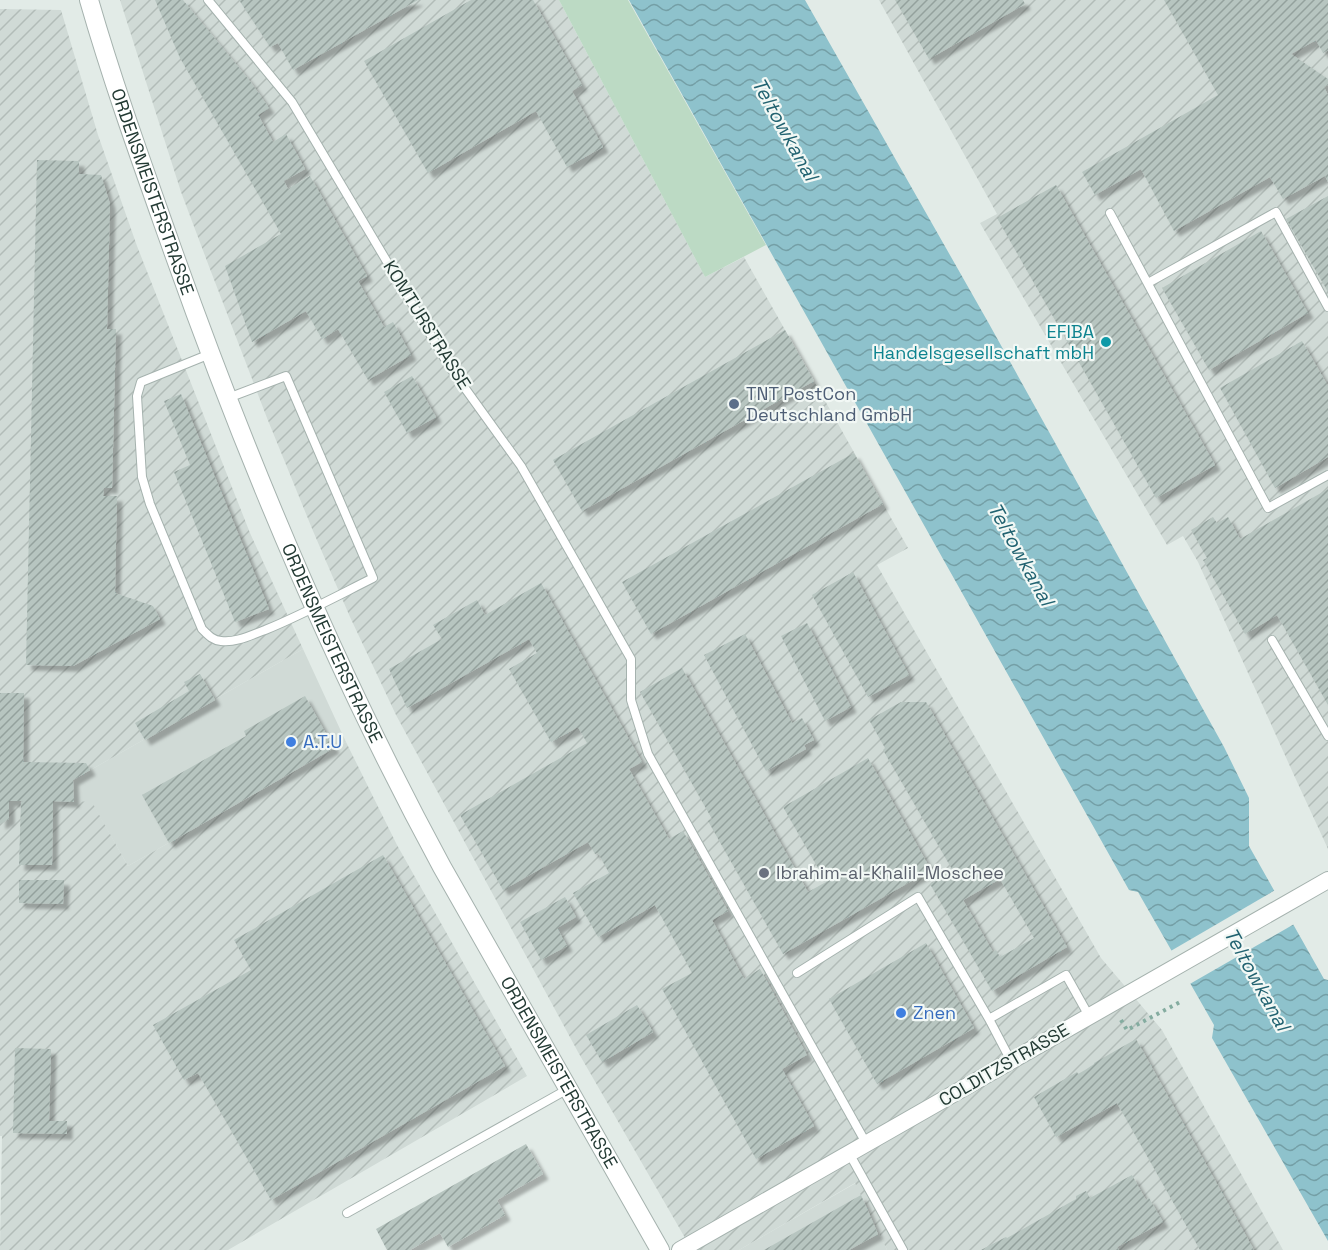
<svg xmlns="http://www.w3.org/2000/svg" width="1328" height="1250" viewBox="0 0 1328 1250" font-family="'Space Grotesk',sans-serif">
<style>
.built{fill:#d0dad6}
.industrial{fill:url(#industrial-furrows)}
.grass{fill:#bcdac4}
.water{fill:url(#water-waves)}
.pier{fill:#e2ebe7}
.building{fill:url(#building-hatch);fill-rule:evenodd;filter:url(#shadow)}
.lines{fill:none;stroke-linecap:round;stroke-linejoin:round}
.service-casing{stroke:#a5b2ae;stroke-width:10}
.minor-casing{stroke:#a5b2ae;stroke-width:18}
.tertiary-casing{stroke:#a5b2ae;stroke-width:20}
.path{stroke:#84aca0;stroke-width:4;stroke-dasharray:3 4.5;stroke-linecap:butt}
.service{stroke:#fff;stroke-width:8}
.minor{stroke:#fff;stroke-width:16}
.tertiary{stroke:#fff;stroke-width:18}
.culture-dot{fill:#0f9aa8;stroke:#f2f8f5;stroke-width:2}
.service-dot{fill:#5c6f8a;stroke:#f2f8f5;stroke-width:2}
.shop-dot{fill:#3f7fe0;stroke:#f2f8f5;stroke-width:2}
.worship-dot{fill:#6b7280;stroke:#f2f8f5;stroke-width:2}
.labels{text-anchor:middle;stroke-width:4.5;stroke-linejoin:round;paint-order:stroke}
.street-label{font-size:18px;fill:#233a34;stroke:#f2f8f5}
.culture-label{font-size:18px;fill:#0d838f;stroke:#f2f8f5;text-anchor:end}
.service-label{font-size:18px;fill:#4e5e75;stroke:#f2f8f5;text-anchor:start}
.shop-label{font-size:18px;fill:#366cbe;stroke:#f2f8f5;text-anchor:start}
.worship-label{font-size:18px;fill:#5b616d;stroke:#f2f8f5;text-anchor:start}
.water-label{font-size:20px;font-style:italic;fill:#226371;stroke:#f2f8f5}
</style>
<defs>
<pattern id="industrial-furrows" width="10" height="10" patternUnits="userSpaceOnUse" patternTransform="scale(1.5)"><rect width="10" height="10" fill="#d0dad6"/><path d="M-1 1l2-2M0 10L10 0M9 11l2-2" fill="none" stroke="#b2bcb8"/></pattern>
<pattern id="water-waves" width="16" height="10" patternUnits="userSpaceOnUse" patternTransform="scale(1.5)"><rect width="16" height="10" fill="#8ec2cc"/><path d="M0 5q4-4 8 0t8 0" fill="none" stroke="#749fa6"/></pattern>
<pattern id="building-hatch" width="6" height="6" patternUnits="userSpaceOnUse" patternTransform="scale(1.5)"><rect width="6" height="6" fill="#b7c5c0"/><path d="M-1 1l2-2M0 6l6-6M5 7l2-2" fill="none" stroke="#94a19d"/></pattern>
<filter id="shadow"><feDropShadow dx="5.5" dy="5.5" stdDeviation="1.5" flood-color="#0004"/></filter>
</defs>
<rect width="100%" height="100%" fill="#e2ebe7"/>
<!-- built -->
<path class="built" d="M 303,649 L 346,742 L 128,866 L 92,803 L 74,802 L 73,780 Z
M 856,1183 L 887,1250 L 739,1250 Z"/>
<!-- industrial -->
<path class="industrial" d="M 120,0 L 559,0 L 705,277 L 744,257 L 908,548 L 877,565 L 1101,958 L 1162,1030 L 1283,1250 L 887,1250 L 855,1183 L 739,1250 L 692,1250 L 578,1052 L 396,715 L 350,617 L 313,531 L 267,418 L 210,269 L 181,192 Z
M 879,0 L 1328,0 L 1328,849 L 1293,773 L 1198,562 L 1183,536 L 1167,545 L 980,223 L 997,214 Z
M 0,9 L 61,10 L 98,135 L 137,246 L 250,533 L 303,649 L 73,780 L 74,801 L 92,802 L 128,866 L 346,742 L 397,845 L 527,1076 L 228,1250 L 0,1250 L 2,1136 L 0,1136 Z"/>
<!-- grass -->
<path class="grass" d="M 559,0 L 628,0 L 766,245 L 705,277 Z"/>
<!-- water -->
<path class="water" d="M 629,0 L 805,0 L 988,322 L 1224,747 L 1249,798 L 1249,846 L 1324,979 L 1328,980 L 1328,1241 L 1212,1038 L 1214,1025 L 1138,892 L 1129,890 Z"/>
<!-- pier -->
<path class="pier" d="M 1277,889 L 1296,923 L 1188,985 L 1169,952 Z"/>
<!-- building -->
<path class="building" d="M 155,0 L 183,0 L 250,81 L 269,108 L 258,115 L 273,142 L 286,134 L 305,169 L 284,181 L 288,189 L 310,176 L 367,276 L 358,281 L 384,327 L 393,322 L 411,355 L 368,380 L 338,329 L 322,339 L 306,311 L 252,342 L 225,266 L 281,234 L 180,58 Z
M 239,0 L 418,0 L 293,70 L 278,43 L 270,47 Z
M 471,0 L 533,0 L 582,85 L 572,91 L 603,147 L 567,167 L 536,111 L 428,173 L 364,61 Z
M 895,0 L 1023,0 L 1025,4 L 929,59 Z
M 1164,0 L 1328,0 L 1328,50 L 1323,53 L 1316,40 L 1291,54 L 1328,79 L 1328,85 L 1324,87 L 1328,95 L 1328,182 L 1325,176 L 1283,199 L 1270,177 L 1174,231 L 1141,169 L 1095,195 L 1082,172 L 1218,95 Z
M 37,160 L 79,161 L 79,174 L 101,175 L 110,204 L 107,329 L 116,329 L 112,488 L 104,488 L 103,496 L 117,496 L 115,593 L 153,606 L 160,619 L 73,666 L 26,665 Z
M 1056,185 L 1215,465 L 1156,498 L 997,218 Z
M 1328,196 L 1328,292 L 1286,219 Z
M 1261,231 L 1308,313 L 1209,370 L 1162,288 Z
M 785,330 L 814,381 L 582,511 L 553,460 Z
M 1302,341 L 1328,386 L 1328,457 L 1275,488 L 1220,388 Z
M 412,376 L 436,417 L 407,433 L 384,392 Z
M 181,394 L 269,609 L 235,622 L 174,472 L 190,465 L 164,401 Z
M 854,453 L 883,504 L 651,634 L 622,582 Z
M 1328,489 L 1328,705 L 1277,615 L 1245,634 L 1203,560 L 1207,558 L 1191,530 L 1213,517 L 1217,523 L 1228,517 L 1240,539 Z
M 853,572 L 909,675 L 868,697 L 812,595 Z
M 541,583 L 642,762 L 629,769 L 669,839 L 683,831 L 728,911 L 712,920 L 744,979 L 760,969 L 807,1055 L 782,1069 L 814,1126 L 756,1159 L 662,989 L 692,973 L 655,905 L 598,937 L 573,893 L 609,873 L 598,853 L 595,854 L 588,842 L 503,890 L 460,815 L 587,743 L 578,727 L 551,742 L 509,669 L 537,653 L 529,639 L 407,708 L 389,669 L 442,639 L 433,625 L 477,600 L 485,615 Z
M 807,623 L 851,707 L 825,721 L 781,636 Z
M 745,634 L 792,723 L 802,718 L 814,740 L 804,745 L 806,749 L 766,771 L 704,655 Z
M 682,668 L 808,892 L 826,882 L 783,807 L 868,758 L 931,870 L 783,954 L 708,821 L 712,819 L 640,692 Z
M 200,674 L 215,700 L 145,740 L 135,723 L 189,691 L 184,682 Z
M 0,693 L 24,693 L 23,762 L 86,763 L 90,770 L 73,780 L 74,802 L 53,801 L 52,865 L 19,865 L 21,802 L 23,801 L 9,801 L 9,819 L 0,824 Z
M 305,696 L 334,748 L 169,843 L 142,795 L 246,736 L 244,731 Z
M 901,702 L 926,702 L 1067,947 L 992,991 L 930,884 L 953,871 L 883,750 L 885,748 L 869,720 ZM 1000,879 L 1034,938 L 1000,957 L 996,950 L 993,952 L 963,900 Z
M 383,855 L 505,1066 L 271,1200 L 198,1073 L 184,1080 L 153,1025 L 251,970 L 234,940 Z
M 19,880 L 64,880 L 63,904 L 19,903 Z
M 565,897 L 576,917 L 557,928 L 567,946 L 541,960 L 520,922 Z
M 926,943 L 974,1028 L 877,1084 L 829,999 Z
M 637,1005 L 653,1032 L 602,1062 L 586,1035 Z
M 1136,1039 L 1254,1250 L 1200,1250 L 1117,1103 L 1056,1137 L 1034,1097 L 1077,1072 L 1078,1074 L 1085,1070 L 1094,1064 L 1094,1063 Z
M 15,1048 L 51,1049 L 49,1121 L 67,1121 L 67,1134 L 13,1133 Z
M 526,1144 L 543,1174 L 497,1200 L 505,1215 L 448,1247 L 440,1233 L 410,1250 L 387,1250 L 376,1229 Z
M 1132,1175 L 1146,1200 L 1149,1198 L 1163,1222 L 1117,1247 L 1119,1250 L 981,1250 L 1006,1237 L 1007,1238 L 1076,1199 L 1076,1196 L 1086,1191 L 1090,1198 Z
M 861,1195 L 878,1234 L 849,1250 L 764,1250 Z"/>
<g class="lines">
<defs>
<path id="service" d="M 208,0 L 292,102 L 449,366 L 521,466 L 631,659 L 631,700 L 648,754 L 866,1143
M 1110,213 L 1268,508 L 1328,475
M 1148,283 L 1276,212 L 1328,307
M 210,354 L 141,382 L 137,396 L 142,477 L 150,504 L 202,629 C 208,635 212,640 221,641 C 236,643 251,635 265,630 C 302,615 337,596 373,578 L 286,376 L 228,398
M 1272,640 L 1328,736
M 797,973 L 918,897 L 989,1019
M 1011,1061 L 989,1019 L 1066,975 L 1089,1016
M 849,1153 L 903,1250
M 347,1213 L 568,1089"/>
<path id="minor" d="M 680,1250 L 1328,880"/>
<g id="tertiary">
<path id="s1" d="M 89,0 C 112,80 140,158 168,237 C 244,453 333,666 442,867 L 660,1250"/>
</g>
</defs>
<!-- service casing -->
<use href="#service" class="service-casing"/>
<!-- minor casing -->
<use href="#minor" class="minor-casing"/>
<!-- tertiary casing -->
<use href="#tertiary" class="tertiary-casing"/>
<!-- path -->
<path class="path" d="M 1121,1020 L 1127,1030 L 1182,1001"/>
<!-- service -->
<use href="#service" class="service"/>
<!-- minor -->
<use href="#minor" class="minor"/>
<!-- tertiary -->
<use href="#tertiary" class="tertiary"/>
</g>
<!-- markers -->
<circle class="culture-dot" cx="1106" cy="342" r="6"/>
<circle class="service-dot" cx="734" cy="404" r="6"/>
<g class="shop-dot">
<circle cx="291" cy="742" r="6"/>
<circle cx="901" cy="1013" r="6"/>
</g>
<circle class="worship-dot" cx="764" cy="873" r="6"/>
<g class="labels">
<!-- street labels -->
<g class="street-label">
<text dy="6" stroke="none"><textPath href="#s1" startOffset="202">ORDENSMEISTERSTRASSE</textPath></text>
<text transform="translate(427 325) rotate(58)" y="6">KOMTURSTRASSE</text>
<text dy="6" stroke="none"><textPath href="#s1" startOffset="688">ORDENSMEISTERSTRASSE</textPath></text>
<text transform="translate(1004 1065) rotate(-30)" y="6">COLDITZSTRASSE</text>
<text dy="6" stroke="none"><textPath href="#s1" startOffset="1174">ORDENSMEISTERSTRASSE</textPath></text>
</g>
<!-- culture labels -->
<g class="culture-label">
<text x="1094" y="338">EFIBA<tspan x="1094" dy="21">Handelsgesellschaft mbH</tspan></text>
</g>
<!-- service labels -->
<g class="service-label">
<text x="746" y="400">TNT PostCon<tspan x="746" dy="21">Deutschland GmbH</tspan></text>
</g>
<!-- shop labels -->
<g class="shop-label">
<text x="303" y="748">A.T.U</text>
<text x="913" y="1019">Znen</text>
</g>
<!-- worship labels -->
<g class="worship-label">
<text x="776" y="879">Ibrahim-al-Khalil-Moschee</text>
</g>
<!-- water labels -->
<g class="water-label">
<text transform="translate(785 129) rotate(61)" y="7">Teltowkanal</text>
<text transform="translate(1021 554) rotate(61)" y="7">Teltowkanal</text>
<text transform="translate(1257 979) rotate(61)" y="7">Teltowkanal</text>
</g>
</g>
</svg>
